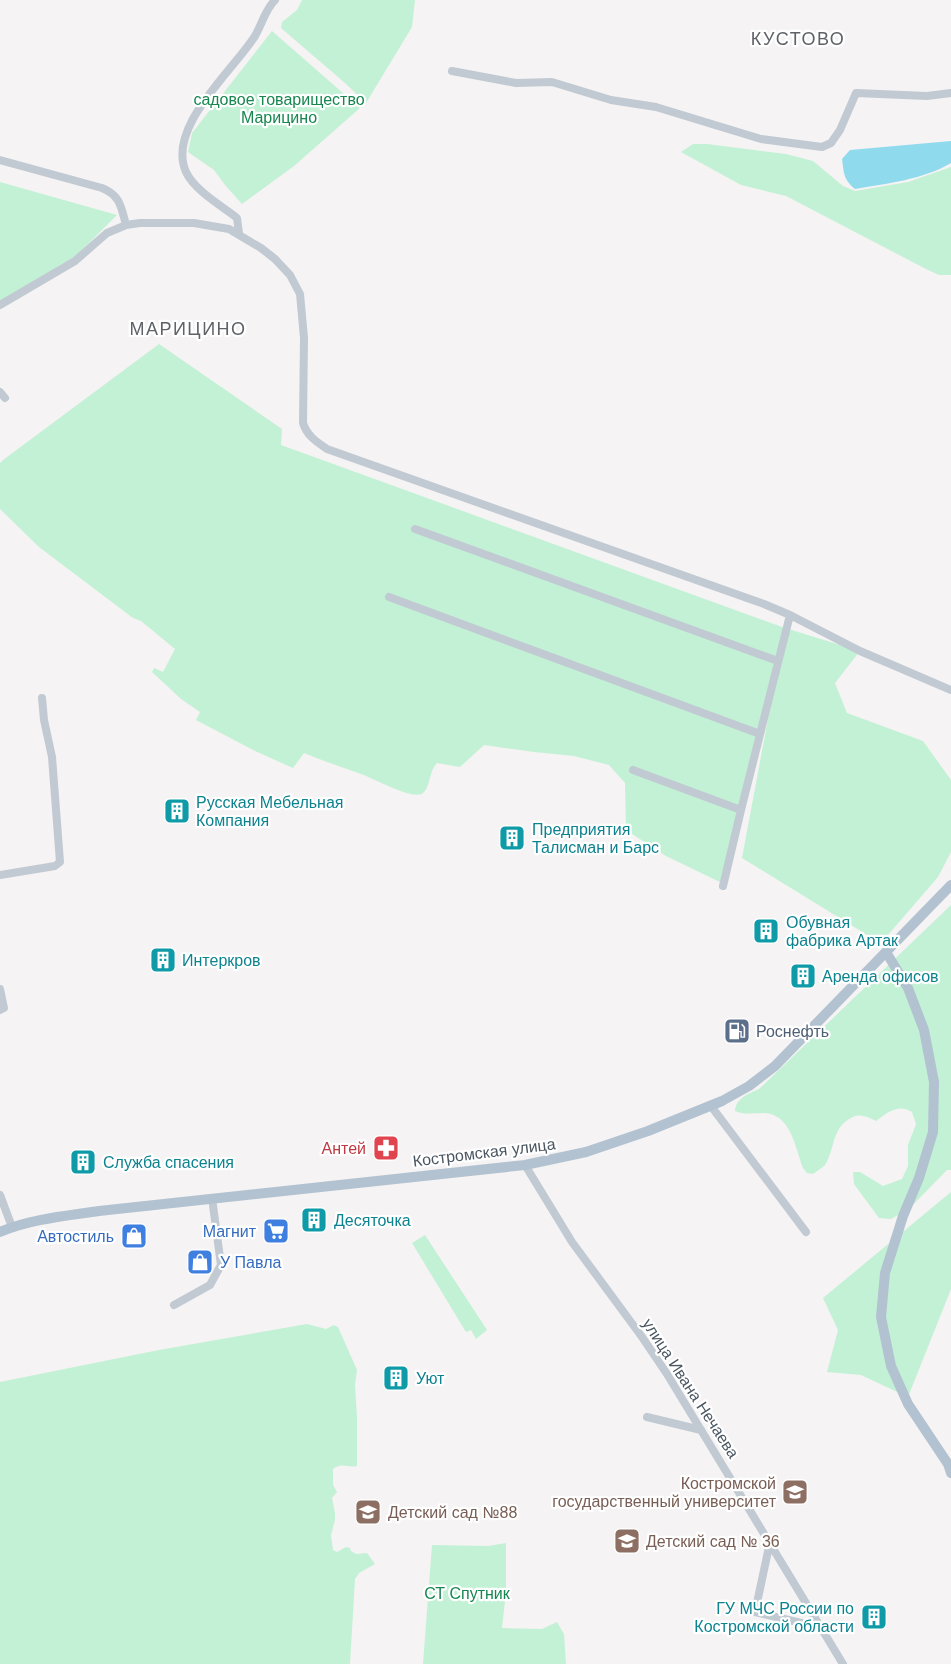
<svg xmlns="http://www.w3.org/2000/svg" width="951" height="1664" viewBox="0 0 951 1664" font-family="Helvetica,sans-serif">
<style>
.green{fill:#c3f1d5}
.water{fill:#90daee}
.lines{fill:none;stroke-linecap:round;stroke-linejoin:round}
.minor{stroke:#c1cad2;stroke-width:8}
.major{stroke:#b3c2d1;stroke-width:10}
.labels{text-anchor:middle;stroke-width:4.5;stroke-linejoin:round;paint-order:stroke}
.park-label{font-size:16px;fill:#17864f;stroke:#fff}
.culture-label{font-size:16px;fill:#0d838f;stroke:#fff;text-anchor:start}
.service-label{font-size:16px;fill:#4e5e75;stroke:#fff;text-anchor:start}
.health-label{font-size:16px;fill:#be3a42;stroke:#fff;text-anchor:end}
.street-label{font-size:16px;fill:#4a5661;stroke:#fff}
.shop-label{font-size:16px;fill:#366cbe;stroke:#fff;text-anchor:end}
.education-label{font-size:16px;fill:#785e54;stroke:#fff;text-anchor:start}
.neighbourhood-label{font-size:18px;letter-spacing:1.5px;fill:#5f6368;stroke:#fff}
</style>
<rect width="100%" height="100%" fill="#f5f3f3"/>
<!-- green -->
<path class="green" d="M 302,0 L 415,0 L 412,27 L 366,103 L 345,83 L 281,28 L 282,22 L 297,10 Z
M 272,31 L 360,108 L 294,166 L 242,204 L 225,185 L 214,170 L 188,152 L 192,133 Z
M 693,144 L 707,144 L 786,154 L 813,161 L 843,186 L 855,191 L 908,182 L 951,167 L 951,275 L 939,275 L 926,269 L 786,196 L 741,185 L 681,152 Z
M 0,182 L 117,215 L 77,255 L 0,301 Z
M 159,344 L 282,429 L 281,445 L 785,628 L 860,651 L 835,683 L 847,713 L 923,741 L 951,780 L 951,852 L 938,877 L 881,943 L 878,944 L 864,933 L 742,858 L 782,644 L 724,884 L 666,856 L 626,830 L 625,783 L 609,765 L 574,756 L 534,752 L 484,745 L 460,767 L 437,763 C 429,771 430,788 423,793 C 413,801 373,778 361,774 C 342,767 323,761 304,753 L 293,768 L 253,750 L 196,720 L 200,712 L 181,699 L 152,672 L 154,668 L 163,672 L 175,649 L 141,621 L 133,618 L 39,547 L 0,509 L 0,463 L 3,460 Z
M 951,905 L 951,1170 L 947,1170 L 909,1209 L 891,1219 L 879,1218 L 854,1184 L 853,1172 L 860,1172 L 883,1186 L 902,1179 L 908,1166 L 908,1145 L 916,1124 L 912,1112 C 898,1103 887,1113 876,1121 C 864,1115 857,1112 845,1122 C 832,1133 834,1151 825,1165 C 822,1168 817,1171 813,1174 L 807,1173 L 803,1168 C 795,1147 791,1114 764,1113 C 754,1113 744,1115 735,1111 C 736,1098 748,1094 759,1089 Z
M 951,1192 L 951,1289 L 908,1397 L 861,1375 L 827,1372 L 838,1330 L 823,1298 Z
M 425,1235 L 487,1330 L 476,1339 L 471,1330 L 466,1332 L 412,1243 Z
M 307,1324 L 326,1329 L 334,1325 L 338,1327 L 357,1370 L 355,1384 L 357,1418 L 357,1466 C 348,1468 342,1462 333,1469 L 333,1485 L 337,1492 L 332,1498 L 335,1513 L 335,1520 L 331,1535 L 333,1550 L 337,1552 L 346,1547 L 350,1548 L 351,1551 L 356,1554 L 367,1553 L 375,1564 L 359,1573 L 355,1579 L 350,1664 L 0,1664 L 0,1382 L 159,1350 Z
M 506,1543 L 506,1592 L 502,1628 L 542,1629 L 557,1622 L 564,1634 L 566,1664 L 423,1664 L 432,1545 L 488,1546 Z"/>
<!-- water -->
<path class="water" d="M 951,141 L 951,163 C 925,179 885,184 855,189 C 843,179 844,173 842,159 L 850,150 Z"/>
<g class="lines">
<!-- minor -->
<path class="minor" d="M 452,71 L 516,83 L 552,82 L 611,100 L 656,107 L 761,139 L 822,147 L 831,143 L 840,130 L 856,93 L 927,96 L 951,93
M 0,160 L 102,188 C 121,196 121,207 126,225
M 239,234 L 237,218 C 222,206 195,191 186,172 C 166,127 233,71 255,36 C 262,24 265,10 275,0
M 0,305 L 75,261 L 107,233 L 126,225 L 140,223 L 194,223 L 229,229 L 261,248 L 275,259 L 290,275 L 300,294 L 304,338 L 303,423 C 307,436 317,442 327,449 L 764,604 L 790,615 L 860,651 L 951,690
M 0,392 L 5,398
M 415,529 L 778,661
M 389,597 L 760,734
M 633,770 L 741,810
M 0,875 L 55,866 L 60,862 L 52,757 L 44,720 L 42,698
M 723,886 L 741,810 L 790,615
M 0,989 L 4,1008 L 0,1010
M 711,1106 L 806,1232
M 525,1165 L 572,1242 L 642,1337 L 667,1374 L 843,1664
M 0,1195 L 12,1227
M 174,1305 L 210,1285 L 221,1265 L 212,1198
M 647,1417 L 701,1430
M 770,1542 L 755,1612 L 822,1628"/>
<!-- major -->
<path class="major" d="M 886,952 L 908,988 L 924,1030 L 934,1082 L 933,1132 L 919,1178 L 903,1216 L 885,1273 L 881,1317 L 891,1366 L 908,1404 L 948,1464 L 951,1473
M 0,1232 C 31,1219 66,1216 99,1211 L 525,1165 L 586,1152 L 648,1131 L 722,1101 L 749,1086 L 775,1066 L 951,885"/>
</g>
<!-- icons -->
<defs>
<symbol id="building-square" viewBox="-11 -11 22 22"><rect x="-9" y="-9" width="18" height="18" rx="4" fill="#0f9aa8" stroke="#fff"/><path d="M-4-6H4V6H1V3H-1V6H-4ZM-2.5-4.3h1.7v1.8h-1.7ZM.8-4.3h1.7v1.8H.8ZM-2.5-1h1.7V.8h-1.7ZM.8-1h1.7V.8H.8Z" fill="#fff"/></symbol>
<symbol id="fuel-square" viewBox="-11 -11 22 22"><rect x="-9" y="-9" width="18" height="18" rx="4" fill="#5c6f8a" stroke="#fff"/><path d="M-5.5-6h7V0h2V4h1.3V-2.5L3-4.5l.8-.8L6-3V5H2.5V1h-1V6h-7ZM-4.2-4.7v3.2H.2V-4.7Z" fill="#fff"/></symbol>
<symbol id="pharmacy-square" viewBox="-11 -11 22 22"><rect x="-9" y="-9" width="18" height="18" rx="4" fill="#e0444e" stroke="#fff"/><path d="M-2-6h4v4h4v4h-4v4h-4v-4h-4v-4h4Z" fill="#fff"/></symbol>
<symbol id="supermarket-square" viewBox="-11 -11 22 22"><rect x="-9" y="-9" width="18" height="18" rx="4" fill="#3f7fe0" stroke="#fff"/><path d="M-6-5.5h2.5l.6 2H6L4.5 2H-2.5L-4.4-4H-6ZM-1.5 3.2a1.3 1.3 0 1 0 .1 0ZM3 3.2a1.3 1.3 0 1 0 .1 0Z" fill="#fff"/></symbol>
<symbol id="shop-square" viewBox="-11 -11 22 22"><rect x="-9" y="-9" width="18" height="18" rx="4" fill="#3f7fe0" stroke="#fff"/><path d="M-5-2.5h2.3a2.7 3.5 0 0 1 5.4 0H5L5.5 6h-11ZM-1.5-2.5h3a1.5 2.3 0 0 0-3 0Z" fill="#fff"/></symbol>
<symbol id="university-square" viewBox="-11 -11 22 22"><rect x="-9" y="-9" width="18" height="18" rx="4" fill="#8d6e63" stroke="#fff"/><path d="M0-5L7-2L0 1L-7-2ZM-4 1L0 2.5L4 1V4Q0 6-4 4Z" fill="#fff"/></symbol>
<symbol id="school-square" viewBox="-11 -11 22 22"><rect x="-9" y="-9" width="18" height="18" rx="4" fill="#8d6e63" stroke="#fff"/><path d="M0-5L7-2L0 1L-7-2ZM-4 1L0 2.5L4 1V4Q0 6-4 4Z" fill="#fff"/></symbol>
</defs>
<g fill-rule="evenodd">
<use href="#building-square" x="162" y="796" width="30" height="30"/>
<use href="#building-square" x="497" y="823" width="30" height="30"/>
<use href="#building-square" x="751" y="916" width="30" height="30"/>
<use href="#building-square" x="148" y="945" width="30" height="30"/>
<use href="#building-square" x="788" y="961" width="30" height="30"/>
<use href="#fuel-square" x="722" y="1016" width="30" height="30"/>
<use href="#pharmacy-square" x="371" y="1133" width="30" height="30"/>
<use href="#building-square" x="68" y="1147" width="30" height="30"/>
<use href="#building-square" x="299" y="1205" width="30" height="30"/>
<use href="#supermarket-square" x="261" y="1216" width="30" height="30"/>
<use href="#shop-square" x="119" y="1221" width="30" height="30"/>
<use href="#shop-square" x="185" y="1247" width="30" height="30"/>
<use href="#building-square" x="381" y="1363" width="30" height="30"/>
<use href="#university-square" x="780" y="1477" width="30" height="30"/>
<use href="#school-square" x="353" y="1497" width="30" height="30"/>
<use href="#school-square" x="612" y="1526" width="30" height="30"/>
<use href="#building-square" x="859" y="1602" width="30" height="30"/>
</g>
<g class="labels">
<!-- park labels -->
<g class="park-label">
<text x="279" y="105">садовое товарищество<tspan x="279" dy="18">Марицино</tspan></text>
<text x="467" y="1599">СТ Спутник</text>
</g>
<!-- culture labels -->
<g class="culture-label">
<text x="196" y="808">Русская Мебельная<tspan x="196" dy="18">Компания</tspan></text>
<text x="532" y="835">Предприятия<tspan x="532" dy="18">Талисман и Барс</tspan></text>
<text x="786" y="928">Обувная<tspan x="786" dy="18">фабрика Артак</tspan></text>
<text x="182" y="966">Интеркров</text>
<text x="822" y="982">Аренда офисов</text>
<text x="103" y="1168">Служба спасения</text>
<text x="334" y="1226">Десяточка</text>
<text x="416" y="1384">Уют</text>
<text x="854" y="1614" text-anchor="end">ГУ МЧС России по<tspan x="854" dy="18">Костромской области</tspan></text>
</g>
<!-- service labels -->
<g class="service-label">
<text x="756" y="1037">Роснефть</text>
</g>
<!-- health labels -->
<g class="health-label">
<text x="366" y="1154">Антей</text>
</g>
<!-- street labels -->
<g class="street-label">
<text transform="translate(484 1152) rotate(-7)" y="6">Костромская улица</text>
<text transform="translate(691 1388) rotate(57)" y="6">улица Ивана Нечаева</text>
</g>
<!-- shop labels -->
<g class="shop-label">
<text x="256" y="1237">Магнит</text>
<text x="114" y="1242">Автостиль</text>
<text x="220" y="1268" text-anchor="start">У Павла</text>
</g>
<!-- education labels -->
<g class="education-label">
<text x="776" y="1489" text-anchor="end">Костромской<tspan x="776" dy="18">государственный университет</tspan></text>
<text x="388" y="1518">Детский сад №88</text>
<text x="646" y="1547">Детский сад № 36</text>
</g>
<!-- neighbourhood labels -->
<g class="neighbourhood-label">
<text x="798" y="45">КУСТОВО</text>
<text x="188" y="335">МАРИЦИНО</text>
</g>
</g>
</svg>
